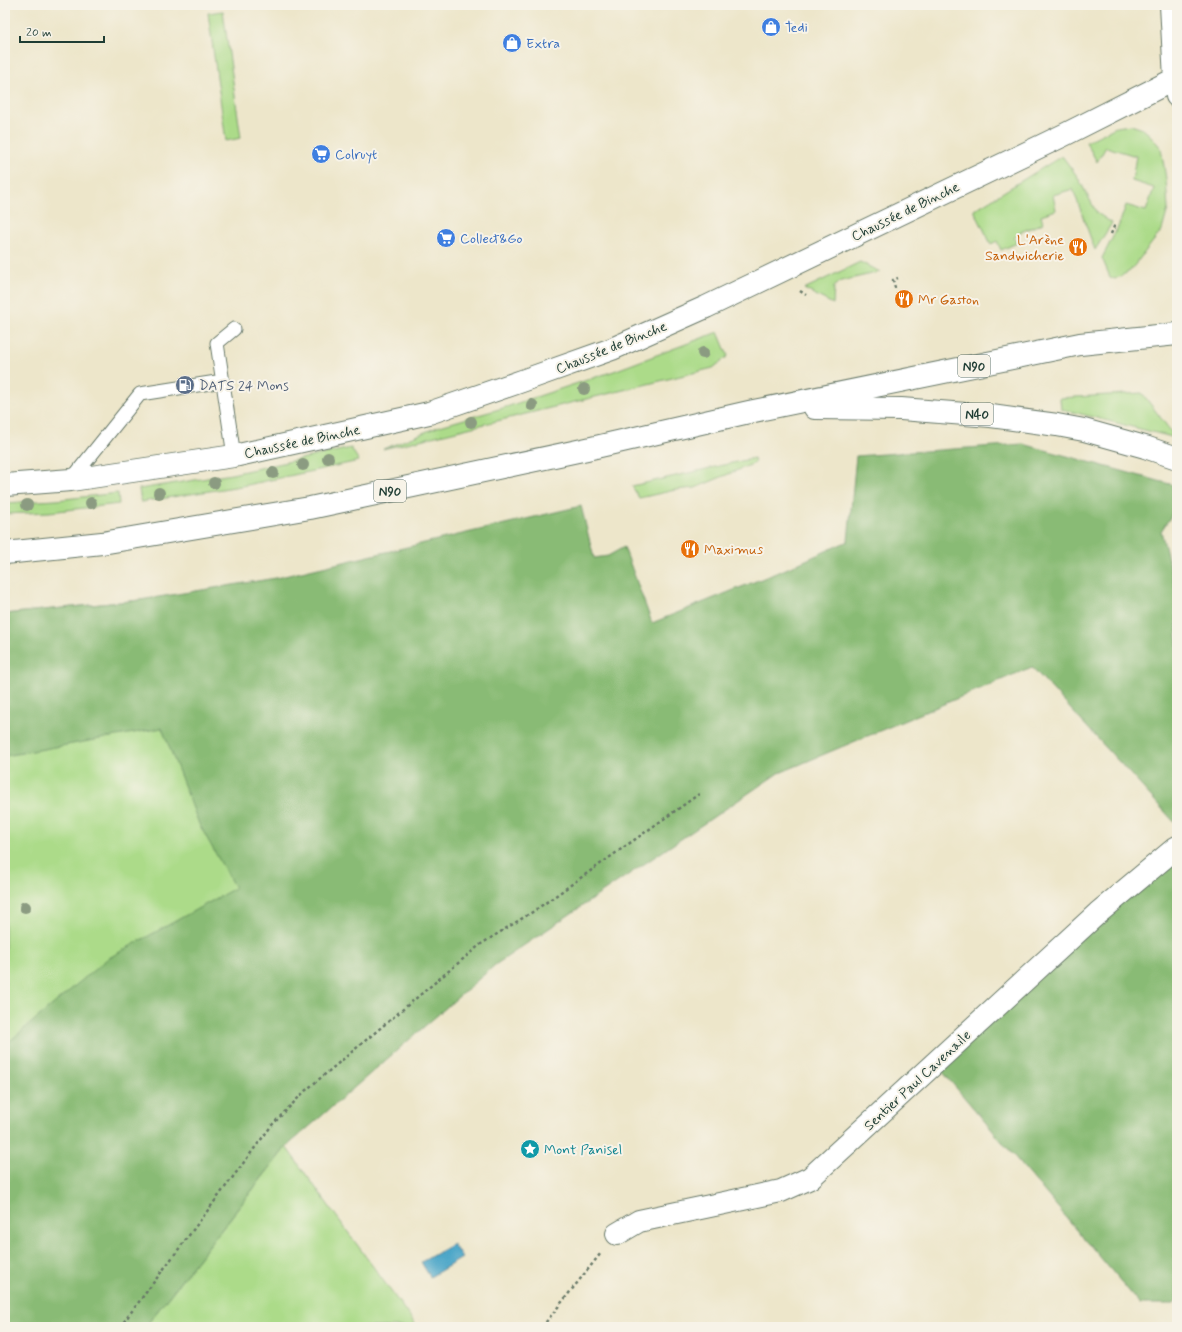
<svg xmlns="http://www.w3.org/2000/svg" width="1182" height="1332" viewBox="0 0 1182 1332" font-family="Mynerve,sans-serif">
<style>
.green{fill:#acdb89;stroke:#668c5e}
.forest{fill:#89bb75;stroke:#547c54}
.water{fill:#4aa5c8;stroke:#34717e}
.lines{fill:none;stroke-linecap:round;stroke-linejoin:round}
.lane-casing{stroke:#677868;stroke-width:15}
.street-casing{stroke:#677868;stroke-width:24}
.primary-casing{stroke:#677868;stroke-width:24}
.path{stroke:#677868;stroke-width:2.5;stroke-dasharray:3 3;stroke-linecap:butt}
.lane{stroke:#fff;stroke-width:13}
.street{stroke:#fff;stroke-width:22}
.primary{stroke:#fff;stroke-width:22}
.tree{fill:#8b9b81}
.labels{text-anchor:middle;stroke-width:4;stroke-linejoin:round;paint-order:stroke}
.shield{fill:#f7f3e8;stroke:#60746a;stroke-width:1}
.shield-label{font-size:13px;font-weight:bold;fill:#1f3d34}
.shop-label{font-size:14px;fill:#366cbe;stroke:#f7f3e8;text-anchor:start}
.street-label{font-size:14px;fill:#1f3d34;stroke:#f7f3e8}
.food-label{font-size:14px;fill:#c56008;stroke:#f7f3e8;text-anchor:start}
.service-label{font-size:14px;fill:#4e5e75;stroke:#f7f3e8;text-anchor:start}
.culture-label{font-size:14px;fill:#0d838f;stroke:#f7f3e8;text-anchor:start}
</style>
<rect width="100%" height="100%" fill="#f7f3e8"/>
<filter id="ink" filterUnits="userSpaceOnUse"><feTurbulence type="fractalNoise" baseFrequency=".025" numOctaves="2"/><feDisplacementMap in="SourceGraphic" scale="8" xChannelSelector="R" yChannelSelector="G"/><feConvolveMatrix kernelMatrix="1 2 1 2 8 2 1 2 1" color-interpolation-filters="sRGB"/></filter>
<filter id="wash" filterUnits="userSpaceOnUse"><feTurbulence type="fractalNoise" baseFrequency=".012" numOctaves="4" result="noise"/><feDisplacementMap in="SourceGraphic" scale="16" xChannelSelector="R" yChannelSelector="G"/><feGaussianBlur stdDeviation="0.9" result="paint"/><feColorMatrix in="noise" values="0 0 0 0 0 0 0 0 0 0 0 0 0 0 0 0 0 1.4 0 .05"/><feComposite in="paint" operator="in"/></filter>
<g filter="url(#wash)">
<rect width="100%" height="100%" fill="#ede6ca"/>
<!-- green -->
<path class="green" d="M 223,11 L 241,138 L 226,141 L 208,13 Z
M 1131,125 L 1143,129 L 1151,136 L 1161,148 L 1166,179 L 1168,209 L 1162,230 L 1130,271 L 1115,279 L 1110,277 L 1102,258 L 1119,225 L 1126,205 L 1146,211 L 1154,188 L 1132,181 L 1136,156 L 1106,147 L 1097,162 L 1086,142 L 1116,127 Z
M 1062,156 L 1077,176 L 1097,213 L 1112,223 L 1095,250 L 1073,189 L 1053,195 L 1056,210 L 1041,215 L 1043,223 L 1018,233 L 1018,234 L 1014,238 L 1017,243 L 1001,250 L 997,241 L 991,244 L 974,210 Z
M 860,262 L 880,272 L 841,281 L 834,287 L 833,304 L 804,289 Z
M 718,332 L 728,356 L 713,368 L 383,449 L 440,426 L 503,408 L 614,371 Z
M 1142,393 L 1176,438 L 1061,409 L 1060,398 Z
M 351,448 L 359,461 L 247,485 L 141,502 L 139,489 L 232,474 Z
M 754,458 L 755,463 L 695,488 L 675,490 L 639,498 L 632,486 Z
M 118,493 L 119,504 L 49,512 L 5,514 L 5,503 L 56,500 Z
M 140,600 L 328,790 L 5,1185 L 5,614 Z
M 286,1147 L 417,1327 L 145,1327 L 280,1155 Z"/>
<!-- forest -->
<path class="forest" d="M 1023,444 L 1177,486 L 1177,507 L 1161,531 L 1177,595 L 1177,825 L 1032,667 L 777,774 L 495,965 L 286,1147 L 145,1327 L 5,1327 L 5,1045 L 107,959 L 235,888 L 199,824 L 162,728 L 5,756 L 5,614 L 140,600 L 276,578 L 581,506 L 594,558 L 608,556 L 624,547 L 652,623 L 786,569 L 848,541 L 856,456 Z
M 1177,847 L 1177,1301 L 1174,1304 L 1140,1304 L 935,1063 Z"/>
<!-- water -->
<path class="water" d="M 453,1244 L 462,1258 L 430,1277 L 421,1262 Z"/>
</g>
<g filter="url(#ink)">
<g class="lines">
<defs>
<path id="lane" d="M 234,456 L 217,343 L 234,329
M 71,480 L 140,394 L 223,381"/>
<path id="street" d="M 1171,5 L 1175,79 L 1177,96
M 5,485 L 71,480 L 234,456 L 429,413 L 522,381 L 612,349 L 706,307 L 1064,135 L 1175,79
M 617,1234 L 639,1221 L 781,1191 L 810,1178 L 1098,913 L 1177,847"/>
<path id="primary" d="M 815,408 L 901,409 L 991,416 L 1057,425 L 1084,430 L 1145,447 L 1177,458
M 5,553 L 102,543 L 310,508 L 587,449 L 749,412 L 1080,344 L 1177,334"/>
</defs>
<!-- lane casing -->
<use href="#lane" class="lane-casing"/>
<!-- street casing -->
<use href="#street" class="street-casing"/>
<!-- primary casing -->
<use href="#primary" class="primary-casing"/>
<!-- path -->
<path class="path" d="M 1111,234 L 1115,224
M 895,288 L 893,280 L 898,278
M 800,291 L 806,295
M 120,1327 L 272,1125 L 305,1091 L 481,944 L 534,911 L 699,794
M 542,1327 L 601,1253"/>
<!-- lane -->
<use href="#lane" class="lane"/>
<!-- street -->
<use href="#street" class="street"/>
<!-- primary -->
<use href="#primary" class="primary"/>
</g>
<!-- trees -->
<g class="tree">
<circle cx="703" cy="353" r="6"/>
<circle cx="584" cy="389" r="6"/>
<circle cx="532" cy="405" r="6"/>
<circle cx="471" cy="422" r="6"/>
<circle cx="328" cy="458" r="6"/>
<circle cx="303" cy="465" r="6"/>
<circle cx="273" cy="473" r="6"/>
<circle cx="214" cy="483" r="6"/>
<circle cx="159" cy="493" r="6"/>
<circle cx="91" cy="503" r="6"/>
<circle cx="27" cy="505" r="6"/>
<circle cx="25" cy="907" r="6"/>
</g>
</g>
<!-- icons -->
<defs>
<symbol id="shop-disc" viewBox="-11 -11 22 22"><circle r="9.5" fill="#3f7fe0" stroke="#f7f3e8"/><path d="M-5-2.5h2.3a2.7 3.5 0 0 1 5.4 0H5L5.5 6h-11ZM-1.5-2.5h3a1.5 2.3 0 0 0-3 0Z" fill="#fff"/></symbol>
<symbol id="supermarket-disc" viewBox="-11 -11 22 22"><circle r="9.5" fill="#3f7fe0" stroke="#f7f3e8"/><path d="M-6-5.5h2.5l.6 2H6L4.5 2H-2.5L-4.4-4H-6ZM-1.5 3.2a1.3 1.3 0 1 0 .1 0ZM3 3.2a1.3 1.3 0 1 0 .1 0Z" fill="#fff"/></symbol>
<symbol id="restaurant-disc" viewBox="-11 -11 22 22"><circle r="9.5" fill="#e8710a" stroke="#f7f3e8"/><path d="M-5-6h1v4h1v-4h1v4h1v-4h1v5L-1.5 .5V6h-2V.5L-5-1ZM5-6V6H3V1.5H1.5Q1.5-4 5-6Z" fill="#fff"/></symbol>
<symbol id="fuel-disc" viewBox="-11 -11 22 22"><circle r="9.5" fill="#5c6f8a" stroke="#f7f3e8"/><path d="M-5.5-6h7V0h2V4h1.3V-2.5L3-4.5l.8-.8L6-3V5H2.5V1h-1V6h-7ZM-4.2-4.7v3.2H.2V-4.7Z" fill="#fff"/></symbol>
<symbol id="sight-disc" viewBox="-11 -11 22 22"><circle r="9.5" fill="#0f9aa8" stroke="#f7f3e8"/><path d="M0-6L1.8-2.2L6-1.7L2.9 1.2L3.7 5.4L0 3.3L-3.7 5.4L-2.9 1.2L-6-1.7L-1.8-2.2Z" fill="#fff"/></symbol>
</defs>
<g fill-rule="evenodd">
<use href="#shop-disc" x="760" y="16" width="22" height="22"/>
<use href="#shop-disc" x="501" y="32" width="22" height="22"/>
<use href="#supermarket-disc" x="310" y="143" width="22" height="22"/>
<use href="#supermarket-disc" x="435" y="227" width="22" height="22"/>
<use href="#restaurant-disc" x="1067" y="236" width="22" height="22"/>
<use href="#restaurant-disc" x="893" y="288" width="22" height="22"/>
<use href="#fuel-disc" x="174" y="374" width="22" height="22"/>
<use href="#restaurant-disc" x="679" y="538" width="22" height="22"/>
<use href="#sight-disc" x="519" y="1138" width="22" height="22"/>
</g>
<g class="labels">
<!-- shield labels -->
<g class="shield">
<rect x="958" y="355" width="32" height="22" rx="3"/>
<rect x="961" y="403" width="32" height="22" rx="3"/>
<rect x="374" y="480" width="32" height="22" rx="3"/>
</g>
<g class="shield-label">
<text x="974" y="371">N90</text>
<text x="977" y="419">N40</text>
<text x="390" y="496">N90</text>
</g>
<!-- shop labels -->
<g class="shop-label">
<text x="785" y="32">Tedi</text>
<text x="526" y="48">Extra</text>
<text x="335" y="159">Colruyt</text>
<text x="460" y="243">Collect&amp;Go</text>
</g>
<!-- street labels -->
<g class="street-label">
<text transform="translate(905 211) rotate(-26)" y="5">Chaussée de Binche</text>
<text transform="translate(611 347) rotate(-22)" y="5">Chaussée de Binche</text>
<text transform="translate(302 441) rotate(-12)" y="5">Chaussée de Binche</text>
<text transform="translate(917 1080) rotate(-43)" y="5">Sentier Paul Cavenaile</text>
</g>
<!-- food labels -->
<g class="food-label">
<text x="1064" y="244" text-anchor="end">L'Arène<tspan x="1064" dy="16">Sandwicherie</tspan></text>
<text x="918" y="304">Mr Gaston</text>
<text x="704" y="554">Maximus</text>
</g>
<!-- service labels -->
<g class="service-label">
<text x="199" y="390">DATS 24 Mons</text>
</g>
<!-- culture labels -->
<g class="culture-label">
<text x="544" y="1154">Mont Panisel</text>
</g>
</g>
<!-- margin -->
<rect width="1182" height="1332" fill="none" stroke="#f7f3e8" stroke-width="20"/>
<!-- scale -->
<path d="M20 36v6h84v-6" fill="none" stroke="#1f3d34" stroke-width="2"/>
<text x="26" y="36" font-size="12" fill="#1f3d34" stroke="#f7f3e8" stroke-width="3" paint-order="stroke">20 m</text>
</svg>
